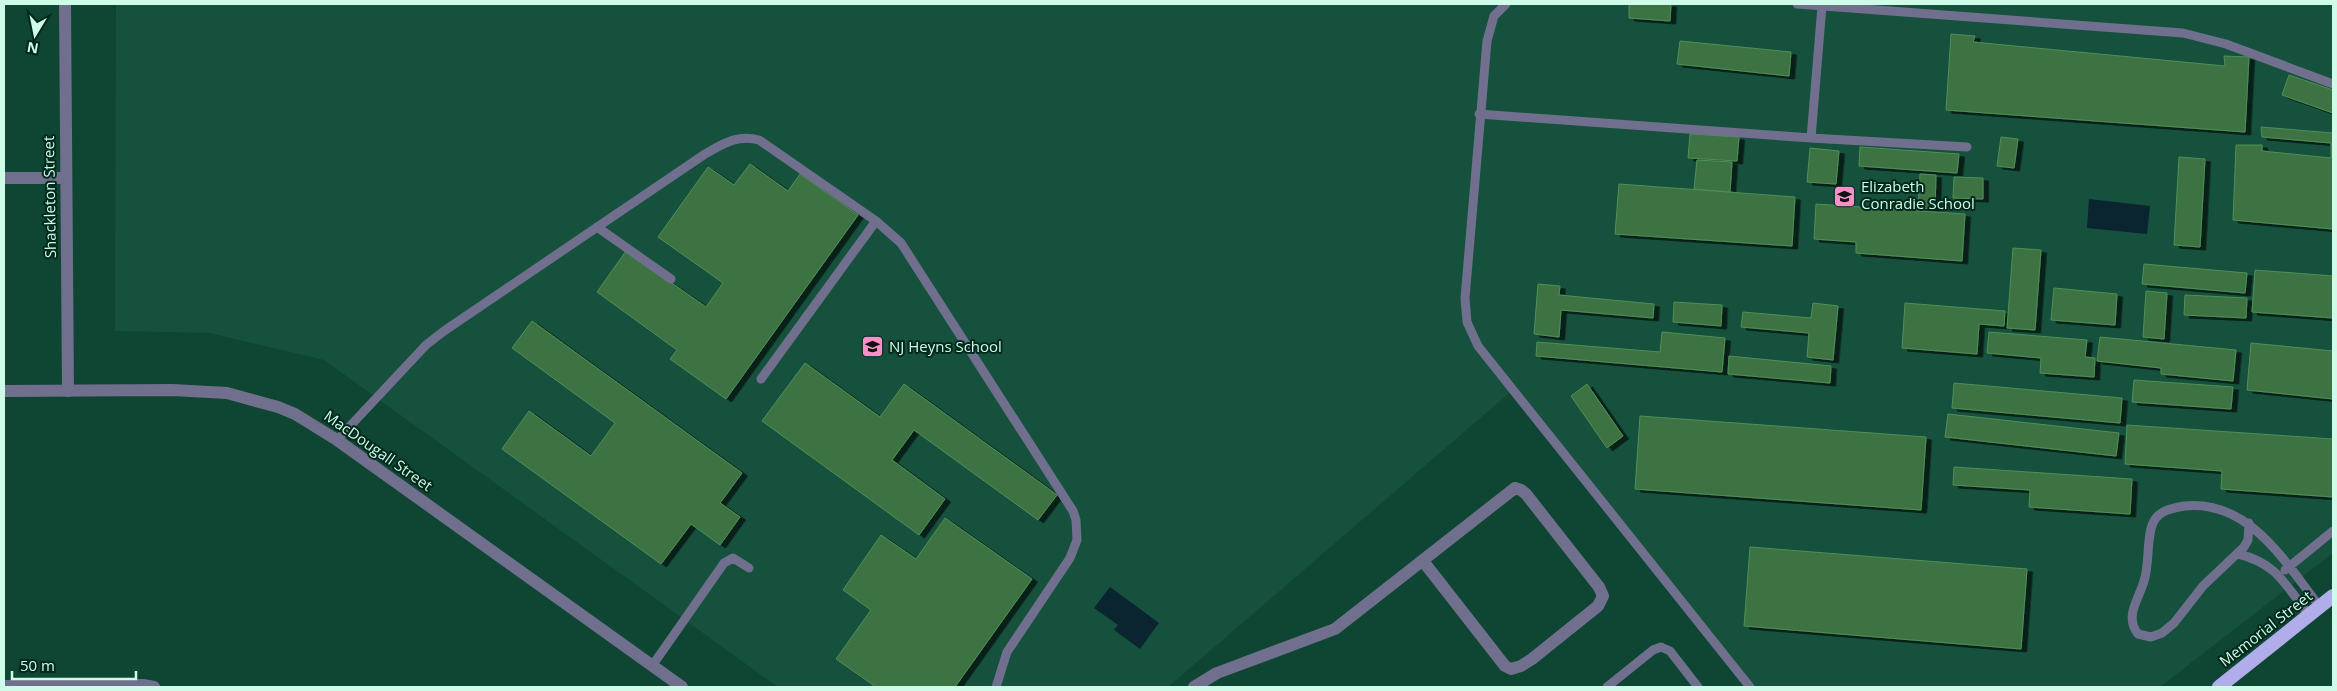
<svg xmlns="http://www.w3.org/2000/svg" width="2337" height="691" viewBox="0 0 2337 691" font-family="'Open Sans',sans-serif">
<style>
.built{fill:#15513d}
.water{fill:#0a2530}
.building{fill:#3c7243;stroke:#508f57;filter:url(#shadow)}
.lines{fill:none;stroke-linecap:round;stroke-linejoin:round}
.service{stroke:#716f8e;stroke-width:9}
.minor{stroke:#716f8e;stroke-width:12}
.tertiary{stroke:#716f8e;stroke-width:12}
.trunk{stroke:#b0adea;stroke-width:14}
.labels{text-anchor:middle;stroke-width:4;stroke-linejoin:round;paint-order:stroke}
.poi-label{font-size:15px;fill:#cffce8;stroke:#00291c;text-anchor:start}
.street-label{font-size:15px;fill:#cffce8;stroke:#00291c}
</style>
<defs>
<filter id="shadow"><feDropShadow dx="5.5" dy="3" stdDeviation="0" flood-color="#0009"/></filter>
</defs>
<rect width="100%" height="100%" fill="#0f4533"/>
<!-- built -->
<path class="built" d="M 116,4 L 2333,4 L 2333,553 L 2160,687 L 1748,687 L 1514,389 L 1168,687 L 778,687 L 324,360 L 210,333 L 115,331 Z"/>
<!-- water -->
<path class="water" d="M 2089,199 L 2150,206 L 2147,234 L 2087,228 Z
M 1110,587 L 1159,623 L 1140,649 L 1114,630 L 1118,625 L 1094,608 Z"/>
<!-- building -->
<path class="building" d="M 1629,4 L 1671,4 L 1670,21 L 1629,18 Z
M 1951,34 L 1975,36 L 1973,42 L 2225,66 L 2224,56 L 2249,57 L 2245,132 L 1946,110 Z
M 1680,41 L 1791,52 L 1789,76 L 1677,64 Z
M 2289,75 L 2333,90 L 2333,113 L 2282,95 Z
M 2261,127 L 2333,133 L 2333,229 L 2233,220 L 2236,145 L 2262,145 L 2262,151 L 2331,158 L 2331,143 L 2262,137 Z
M 1690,134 L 1739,137 L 1737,161 L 1688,158 Z
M 2001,137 L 2018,139 L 2014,168 L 1997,166 Z
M 1860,147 L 1959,154 L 1957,173 L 1859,166 Z
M 1810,148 L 1839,151 L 1836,184 L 1807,182 Z
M 2179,157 L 2205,159 L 2200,247 L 2174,245 Z
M 1697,160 L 1732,162 L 1730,192 L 1694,189 Z
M 750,164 L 788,191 L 800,174 L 858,215 L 726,399 L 670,359 L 677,350 L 597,292 L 626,251 L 706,307 L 723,283 L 658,237 L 708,167 L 734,185 Z
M 1920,174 L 1936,175 L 1935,209 L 1918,208 Z
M 1954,177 L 1983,178 L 1983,199 L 1953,198 Z
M 1619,184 L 1795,197 L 1792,246 L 1615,234 Z
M 1816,204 L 1965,214 L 1962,261 L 1856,253 L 1856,242 L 1814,239 Z
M 2013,248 L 2041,250 L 2035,330 L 2007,328 Z
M 2144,264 L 2247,273 L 2245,293 L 2142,284 Z
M 2255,270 L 2333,276 L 2333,318 L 2252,312 Z
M 1538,284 L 1560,286 L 1559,295 L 1654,304 L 1653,318 L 1561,310 L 1559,337 L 1534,334 Z
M 2054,288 L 2117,294 L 2115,325 L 2051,320 Z
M 2146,291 L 2167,293 L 2164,339 L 2143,337 Z
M 2185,295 L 2247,298 L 2246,318 L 2184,315 Z
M 1674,302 L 1722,305 L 1721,326 L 1673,322 Z
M 1813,303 L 1838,306 L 1833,360 L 1807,357 L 1809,333 L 1741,327 L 1743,312 L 1811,318 Z
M 1905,303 L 2005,311 L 2004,326 L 1979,324 L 1977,354 L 1902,348 Z
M 532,321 L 742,473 L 720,503 L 740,517 L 720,545 L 691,524 L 661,564 L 502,449 L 529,411 L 591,456 L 615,423 L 512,348 Z
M 1662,332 L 1725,338 L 1722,372 L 1536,356 L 1537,342 L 1660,352 Z
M 1989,332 L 2087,340 L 2085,357 L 2095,358 L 2094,377 L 2040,373 L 2041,358 L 1987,353 Z
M 2100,337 L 2236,350 L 2233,381 L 2161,374 L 2161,368 L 2097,361 Z
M 2251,343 L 2333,351 L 2333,399 L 2247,390 Z
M 1729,356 L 1831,366 L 1830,383 L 1728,374 Z
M 805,363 L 880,417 L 904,384 L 1057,495 L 1038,520 L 914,430 L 892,460 L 945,499 L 919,535 L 762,421 Z
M 2134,380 L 2233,387 L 2231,409 L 2132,402 Z
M 1954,383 L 2122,398 L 2120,423 L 1952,408 Z
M 1587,384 L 1623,436 L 1607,448 L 1571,396 Z
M 1948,414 L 2119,433 L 2116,456 L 1945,437 Z
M 1640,416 L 1926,437 L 1921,510 L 1635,489 Z
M 2127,425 L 2333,439 L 2333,497 L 2221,489 L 2222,471 L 2125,464 Z
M 1954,467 L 2132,479 L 2130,514 L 2029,507 L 2030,490 L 1953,485 Z
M 945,518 L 1032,579 L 955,687 L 876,687 L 836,659 L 871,610 L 843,590 L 881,535 L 916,559 Z
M 1750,547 L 2027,569 L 2021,649 L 1744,626 Z"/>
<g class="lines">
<!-- service -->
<path class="service" d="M 1506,4 L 1494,16 L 1487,41 L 1465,298 L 1467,322 L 1478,346 L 1750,687
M 1797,4 L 2183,33 L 2226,44 L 2333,84
M 1479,114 L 1811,138 L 1967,147
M 1811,138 L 1822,6
M 597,227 L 671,279
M 761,379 L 876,221
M 337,440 L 426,345 L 444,331 L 705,154 C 723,144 737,134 759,140 L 876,221 L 901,243 L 1073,511 L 1076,520 L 1077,540 L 1070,558 L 1007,652 L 996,687
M 2249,523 L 2248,540 L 2244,547 L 2203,586 L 2174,623 L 2162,633 L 2151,637 L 2138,634 C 2124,616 2139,599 2144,581 C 2150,563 2146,535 2154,521 C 2160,510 2173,508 2184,506 C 2249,499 2285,562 2320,607
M 2238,554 C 2277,563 2286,586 2309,615
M 2285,570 L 2333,531
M 652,666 L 724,563 L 733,558 L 749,568
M 1607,687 L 1653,650 L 1661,647 L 1670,651 L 1698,687"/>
<!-- minor -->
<path class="minor" d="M 65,4 L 68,391
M 4,178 L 65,178
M 4,686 L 143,685 L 154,687
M 1194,687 L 1217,673 L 1335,629 L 1515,488 L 1521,490 L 1526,494 L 1599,587 L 1603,596 L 1598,606 L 1532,659 L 1521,666 L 1511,669 L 1505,666 L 1423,561"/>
<!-- tertiary -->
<path class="tertiary" d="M 4,391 L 172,390 L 227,393 L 278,407 L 295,414 L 337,440 L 682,687"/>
<!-- trunk -->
<path class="trunk" d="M 2219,687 L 2333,596"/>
</g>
<!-- icons -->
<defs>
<symbol id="school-square" viewBox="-11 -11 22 22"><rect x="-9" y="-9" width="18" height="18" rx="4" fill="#f98fc9" stroke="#00291c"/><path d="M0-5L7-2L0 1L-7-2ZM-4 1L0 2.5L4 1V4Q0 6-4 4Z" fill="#111"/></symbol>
</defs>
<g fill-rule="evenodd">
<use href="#school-square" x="1832" y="184" width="25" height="25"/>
<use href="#school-square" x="860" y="334" width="25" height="25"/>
</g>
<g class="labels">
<!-- poi labels -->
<g class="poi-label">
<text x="1861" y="192">Elizabeth<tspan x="1861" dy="17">Conradie School</tspan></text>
<text x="889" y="352">NJ Heyns School</text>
</g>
<!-- street labels -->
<g class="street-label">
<text transform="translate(50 197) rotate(-91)" y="5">Shackleton Street</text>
<text transform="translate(378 451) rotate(35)" y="5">MacDougall Street</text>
<text transform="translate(2266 629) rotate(-38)" y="5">Memorial Street</text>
</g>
</g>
<!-- border -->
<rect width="2337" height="691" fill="none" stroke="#cffce8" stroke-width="10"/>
<!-- north arrow -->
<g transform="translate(35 35) rotate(190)" stroke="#00291c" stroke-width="4" paint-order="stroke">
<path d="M0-4L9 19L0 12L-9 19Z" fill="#cffce8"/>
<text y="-8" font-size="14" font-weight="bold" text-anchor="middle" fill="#cffce8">N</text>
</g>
<!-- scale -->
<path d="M12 671v8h124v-8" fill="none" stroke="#cffce8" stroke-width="2.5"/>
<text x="20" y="671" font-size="15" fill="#cffce8" stroke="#00291c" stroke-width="4" paint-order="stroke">50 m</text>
</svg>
